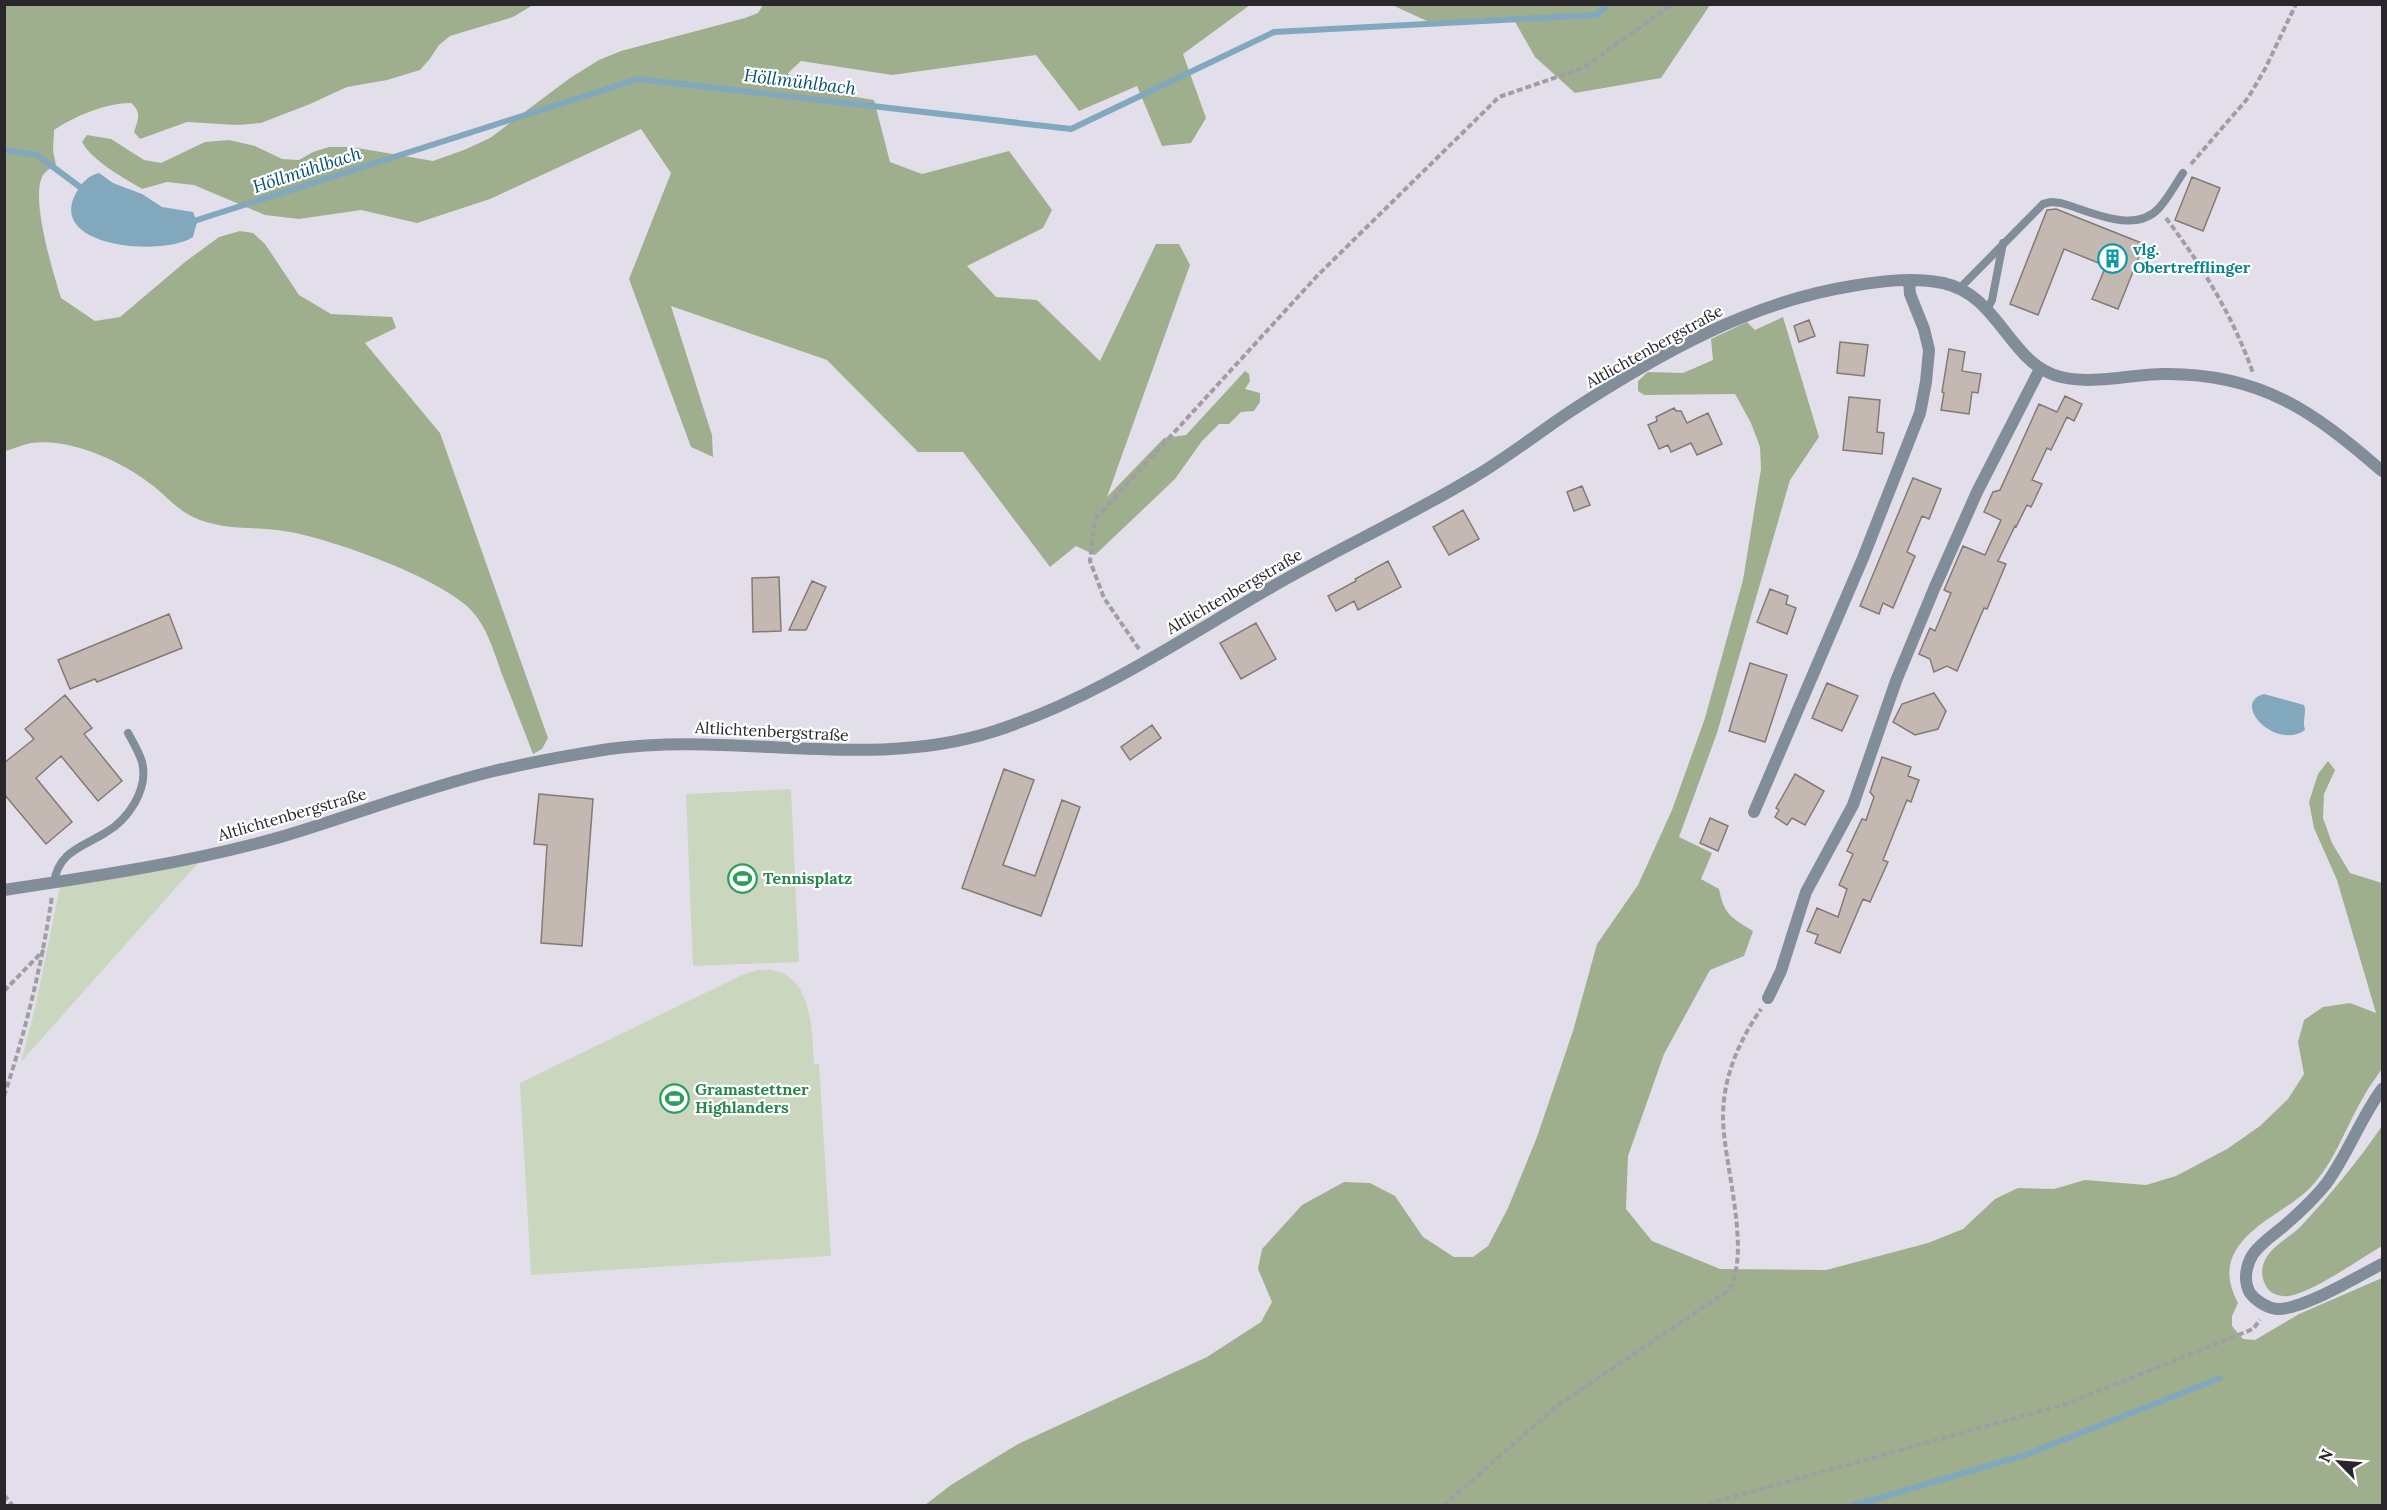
<svg xmlns="http://www.w3.org/2000/svg" width="2387" height="1510" viewBox="0 0 2387 1510" font-family="Lora,serif">
<style>
.green{fill:#cad6be}
.forest{fill:#9faf8d}
.water{fill:#82a8be}
.lines{fill:none;stroke-linecap:round;stroke-linejoin:round}
.stream{stroke:#82a8be;stroke-width:6}
.building{fill:#c4b9b2;stroke:#847a74;stroke-width:1.5}
.path{stroke:#a09da5;stroke-width:4;stroke-dasharray:6 3;stroke-linecap:butt}
.lane{stroke:#828d9a;stroke-width:8}
.street{stroke:#828d9a;stroke-width:12}
.labels{text-anchor:middle;stroke-width:4.5;stroke-linejoin:round;paint-order:stroke}
.culture-label{font-size:16px;font-weight:bold;fill:#0d838f;stroke:#fff;text-anchor:start}
.street-label{font-size:16px;fill:#29272b;stroke:#fff}
.leisure-label{font-size:16px;font-weight:bold;fill:#27864d;stroke:#fff;text-anchor:start}
.water-label{font-size:18px;font-style:italic;fill:#05516f;stroke:#fff}
</style>
<rect width="100%" height="100%" fill="#e3dfea"/>
<!-- green -->
<path class="green" d="M 791,789 L 799,962 L 693,966 L 686,794 Z
M 199,862 L 27,1055 L 21,1063 L 36,1004 L 60,887 Z
M 757,970 C 763,970 770,969 776,971 C 813,980 812,1034 814,1064 L 819,1064 L 831,1256 L 531,1275 L 520,1083 L 742,975 Z"/>
<!-- forest -->
<path class="forest" d="M 5,4 L 533,5 L 513,17 L 450,36 L 439,45 L 429,60 L 420,70 L 387,80 L 347,87 L 310,104 L 261,123 L 237,125 L 187,122 L 140,139 L 134,132 C 138,120 142,112 131,103 C 106,103 75,116 54,130 L 53,151 L 56,165 C 51,168 44,172 42,177 C 31,201 53,272 61,298 L 95,321 L 120,317 L 185,262 L 219,237 L 240,231 L 253,233 L 265,244 L 299,295 L 331,314 L 392,317 L 396,328 L 365,343 L 440,433 L 548,738 L 542,749 L 533,754 C 523,728 513,702 503,677 C 494,653 488,627 469,608 C 437,577 334,540 290,532 C 259,526 230,531 200,520 C 181,513 171,501 156,488 C 126,463 71,437 31,443 C 22,445 13,449 5,451 Z
M 763,5 L 1250,5 L 1183,54 L 1206,118 L 1191,143 L 1162,146 L 1137,86 L 1079,111 L 1036,55 L 892,75 L 801,61 L 788,73 L 796,87 L 874,100 L 890,162 L 922,174 L 1009,151 L 1052,210 L 1043,228 L 967,266 L 996,297 L 1037,300 L 1100,361 L 1156,244 L 1179,244 L 1190,265 L 1107,497 L 1164,438 L 1186,435 L 1245,371 L 1249,374 L 1250,381 L 1245,389 L 1260,393 L 1260,402 L 1254,411 L 1241,412 L 1229,424 L 1219,424 L 1202,441 L 1175,479 L 1095,555 L 1076,546 L 1050,567 L 963,452 L 918,452 L 827,360 L 671,306 L 712,435 L 713,457 L 691,447 L 629,279 L 671,173 L 641,129 L 490,199 L 417,223 L 361,210 L 299,219 L 265,215 L 194,185 L 167,182 L 142,189 C 124,178 92,161 82,142 L 87,135 L 111,139 L 144,160 L 161,163 L 205,142 L 229,140 L 255,146 L 282,159 L 299,160 L 313,152 L 329,147 L 352,147 L 433,161 L 464,150 L 490,138 L 570,78 L 599,60 L 621,51 L 745,18 L 758,13 Z
M 1392,5 L 1710,5 L 1661,78 L 1575,93 L 1535,57 L 1514,20 L 1427,21 Z
M 1783,317 L 1819,437 L 1790,480 L 1717,733 L 1679,837 L 1712,853 L 1701,879 L 1719,889 C 1724,915 1732,918 1753,931 L 1744,956 L 1710,970 L 1664,1054 L 1628,1156 L 1626,1209 L 1652,1241 L 1720,1269 L 1826,1270 L 1928,1243 L 1963,1229 L 1995,1199 L 2018,1188 L 2054,1189 L 2085,1180 L 2146,1185 L 2176,1176 L 2227,1149 L 2260,1126 L 2288,1099 L 2304,1074 L 2298,1042 L 2304,1020 L 2323,1007 L 2350,1003 L 2376,1013 L 2337,880 L 2314,828 L 2309,802 L 2318,774 L 2328,761 L 2335,770 L 2324,794 L 2323,818 L 2332,843 L 2350,873 L 2382,883 L 2382,1069 C 2376,1078 2369,1086 2364,1096 C 2346,1126 2335,1162 2310,1188 C 2288,1210 2253,1222 2236,1250 C 2225,1268 2229,1285 2238,1303 L 2232,1316 L 2232,1326 L 2243,1339 L 2255,1340 L 2299,1314 L 2382,1278 L 2382,1505 L 925,1505 L 951,1485 L 1018,1444 L 1207,1357 L 1261,1322 L 1272,1302 L 1258,1269 L 1262,1249 L 1302,1205 L 1344,1182 L 1370,1183 L 1395,1196 L 1423,1237 L 1454,1257 L 1473,1257 L 1488,1246 L 1508,1208 L 1537,1137 L 1573,1031 L 1597,944 L 1638,885 L 1672,810 L 1705,718 L 1743,580 L 1761,469 L 1760,447 L 1751,423 L 1735,394 L 1644,395 L 1638,391 L 1638,381 L 1648,372 L 1683,373 L 1713,360 L 1711,339 L 1747,322 L 1755,330 Z
M 2382,1126 L 2382,1246 C 2360,1259 2313,1292 2289,1296 C 2280,1297 2270,1294 2266,1286 C 2261,1277 2261,1269 2265,1260 C 2272,1245 2291,1237 2302,1225 C 2331,1194 2358,1161 2382,1126 Z"/>
<!-- water -->
<path class="water" d="M 99,173 L 113,183 L 142,194 L 162,207 L 193,212 L 197,222 L 193,237 C 163,257 46,248 76,193 C 82,183 87,176 99,173 Z
M 2264,694 L 2304,705 C 2307,712 2302,721 2305,730 C 2276,751 2230,703 2264,694 Z"/>
<g class="lines">
<!-- stream -->
<path class="stream" d="M 4,150 L 37,155 L 84,190
M 191,222 L 638,79 L 1071,129 L 1274,32 L 1596,15 L 1608,4
M 1852,1506 L 2025,1455 L 2220,1378"/>
</g>
<!-- building -->
<path class="building" d="M 2192,177 L 2220,188 L 2203,231 L 2175,220 Z
M 2056,209 L 2144,244 L 2118,309 L 2092,299 L 2106,266 L 2064,249 L 2038,315 L 2010,304 L 2047,210 Z
M 1809,320 L 1815,336 L 1799,342 L 1794,326 Z
M 1840,342 L 1868,345 L 1864,376 L 1837,373 Z
M 1949,349 L 1965,352 L 1962,371 L 1981,374 L 1978,393 L 1972,392 L 1969,414 L 1941,410 L 1944,393 L 1942,392 Z
M 2065,396 L 2082,404 L 2074,421 L 2067,417 L 2051,450 L 2047,448 L 2032,480 L 2042,484 L 2031,507 L 2027,505 L 2016,527 L 2015,526 L 1998,561 L 2006,564 L 1987,609 L 1984,608 L 1957,671 L 1947,666 L 1934,672 L 1930,659 L 1919,654 L 1930,628 L 1935,631 L 1951,593 L 1944,590 L 1963,546 L 1985,555 L 2001,520 L 1984,512 L 1993,492 L 2000,490 L 2039,404 L 2057,412 Z
M 1849,397 L 1880,400 L 1877,432 L 1884,433 L 1882,454 L 1843,450 Z
M 1674,408 L 1676,411 L 1681,411 L 1687,423 L 1708,413 L 1722,444 L 1697,455 L 1691,443 L 1671,452 L 1668,445 L 1659,449 L 1648,425 L 1657,421 L 1656,417 Z
M 1913,478 L 1941,489 L 1929,519 L 1922,516 L 1907,552 L 1915,556 L 1893,608 L 1883,603 L 1879,614 L 1860,606 Z
M 1582,486 L 1590,505 L 1574,511 L 1567,492 Z
M 1463,510 L 1479,539 L 1449,555 L 1433,527 Z
M 1388,561 L 1401,587 L 1358,610 L 1354,601 L 1336,611 L 1328,596 L 1356,581 L 1355,579 Z
M 779,577 L 781,631 L 753,632 L 752,578 Z
M 812,581 L 826,587 L 806,630 L 789,630 Z
M 1770,589 L 1788,596 L 1786,604 L 1796,608 L 1787,634 L 1757,622 Z
M 169,614 L 182,648 L 97,682 L 95,679 L 70,689 L 58,660 Z
M 1256,623 L 1276,659 L 1241,679 L 1220,643 Z
M 1750,663 L 1787,675 L 1765,742 L 1729,731 Z
M 1827,683 L 1858,696 L 1842,731 L 1812,718 Z
M 1934,693 L 1946,711 L 1938,729 L 1915,735 L 1893,722 L 1902,704 Z
M 65,695 L 92,728 L 84,734 L 122,781 L 98,801 L 61,756 L 36,778 L 72,822 L 46,844 L 4,794 L 4,763 L 34,739 L 25,729 Z
M 1152,725 L 1161,738 L 1130,760 L 1121,747 Z
M 1882,757 L 1911,767 L 1908,776 L 1919,780 L 1911,802 L 1907,800 L 1883,860 L 1888,862 L 1870,902 L 1863,899 L 1840,953 L 1815,943 L 1818,935 L 1807,931 L 1817,908 L 1838,917 L 1847,889 L 1839,885 L 1853,854 L 1847,851 L 1862,819 L 1866,820 L 1874,797 L 1870,792 Z
M 1004,769 L 1034,780 L 1003,865 L 1035,876 L 1062,800 L 1080,807 L 1041,916 L 962,888 Z
M 1795,774 L 1824,791 L 1805,825 L 1792,818 L 1787,825 L 1775,817 L 1779,810 L 1776,808 Z
M 539,794 L 593,799 L 582,946 L 541,943 L 547,845 L 534,844 Z
M 1710,818 L 1728,826 L 1718,851 L 1700,843 Z"/>
<g class="lines">
<!-- path -->
<path class="path" d="M 2191,164 L 2248,98 L 2265,69 L 2296,4
M 2166,218 C 2202,266 2233,316 2253,373
M 1139,649 L 1104,598 L 1090,561 L 1095,519 L 1317,276 L 1499,97 L 1583,68 L 1672,4
M 4,991 L 44,950
M 4,1096 C 26,1030 42,964 52,896
M 4,1495 L 13,1506
M 1443,1506 L 1558,1405 L 1729,1290 C 1752,1251 1723,1162 1723,1117 C 1723,1077 1739,1041 1761,1009
M 1708,1506 L 1714,1502 L 2066,1404 L 2253,1329 L 2260,1320"/>
<!-- lane -->
<path class="lane" d="M 1960,288 L 2043,204 L 2051,202 L 2061,203 C 2090,211 2135,235 2159,208 C 2168,198 2175,185 2183,173
M 1988,308 L 1992,300 L 2003,243
M 54,883 C 58,852 82,847 105,833 C 128,820 149,789 142,762 C 139,752 133,742 128,733"/>
<!-- street -->
<path class="street" d="M 1754,812 L 1863,558 L 1920,413 L 1926,382 L 1929,350 L 1924,329 L 1910,294 L 1909,280
M 4,890 C 98,876 193,862 284,836 C 354,815 423,788 494,771 C 532,762 571,755 609,749 C 737,731 868,772 995,731 C 1094,699 1180,640 1270,588 C 1337,549 1408,517 1474,477 C 1508,457 1538,433 1571,411 C 1657,355 1750,302 1852,286 C 1881,281 1913,277 1943,283 C 2000,295 2009,365 2061,377 C 2094,385 2130,374 2164,374 C 2260,373 2313,411 2382,471
M 1768,998 L 1781,971 L 1806,892 L 1853,805 L 1896,681 L 1934,589 L 1977,492 L 2040,369
M 2382,1089 C 2360,1119 2348,1154 2326,1184 C 2314,1199 2299,1213 2284,1226 C 2273,1235 2261,1243 2253,1254 C 2246,1265 2243,1281 2250,1293 C 2256,1301 2267,1308 2277,1309 C 2303,1310 2358,1276 2382,1264"/>
</g>
<!-- icons -->
<defs>
<symbol id="building-ring" viewBox="-11 -11 22 22"><circle r="9.5" fill="#fff" stroke="#0f9aa8" stroke-width="1.5"/><path d="M-4-6H4V6H1V3H-1V6H-4ZM-2.5-4.3h1.7v1.8h-1.7ZM.8-4.3h1.7v1.8H.8ZM-2.5-1h1.7V.8h-1.7ZM.8-1h1.7V.8H.8Z" fill="#0f9aa8"/></symbol>
<symbol id="stadium-ring" viewBox="-11 -11 22 22"><circle r="9.5" fill="#fff" stroke="#2e9e5b" stroke-width="1.5"/><path d="M0-5a6.5 5 0 1 0 0 10a6.5 5 0 1 0 0-10ZM-3.5-1.8h7v3.6h-7Z" fill="#2e9e5b"/></symbol>
</defs>
<g fill-rule="evenodd">
<use href="#building-ring" x="2096" y="242" width="33" height="33"/>
<use href="#stadium-ring" x="726" y="862" width="33" height="33"/>
<use href="#stadium-ring" x="658" y="1082" width="33" height="33"/>
</g>
<g class="labels">
<!-- culture labels -->
<g class="culture-label">
<text x="2133" y="255">vlg.<tspan x="2133" dy="18">Obertrefflinger</tspan></text>
</g>
<!-- street labels -->
<g class="street-label">
<text transform="translate(1654 346) rotate(-29)" y="6">Altlichtenbergstraße</text>
<text transform="translate(1234 591) rotate(-30)" y="6">Altlichtenbergstraße</text>
<text transform="translate(772 731) rotate(3)" y="6">Altlichtenbergstraße</text>
<text transform="translate(292 814) rotate(-16)" y="6">Altlichtenbergstraße</text>
</g>
<!-- leisure labels -->
<g class="leisure-label">
<text x="763" y="884">Tennisplatz</text>
<text x="695" y="1095">Gramastettner<tspan x="695" dy="18">Highlanders</tspan></text>
</g>
<!-- water labels -->
<g class="water-label">
<text transform="translate(800 82) rotate(7)" y="6">Höllmühlbach</text>
<text transform="translate(307 170) rotate(-18)" y="6">Höllmühlbach</text>
</g>
</g>
<!-- border -->
<rect width="2387" height="1510" fill="none" stroke="#29272b" stroke-width="12"/>
<!-- north arrow -->
<g transform="translate(2339 1462) rotate(295)" stroke="#ffffff" stroke-width="4.5" paint-order="stroke">
<path d="M0-4.5L10 22L0 15L-10 22Z" fill="#29272b"/>
<text y="-9" font-size="16" font-weight="bold" text-anchor="middle" fill="#29272b">N</text>
</g>
</svg>
